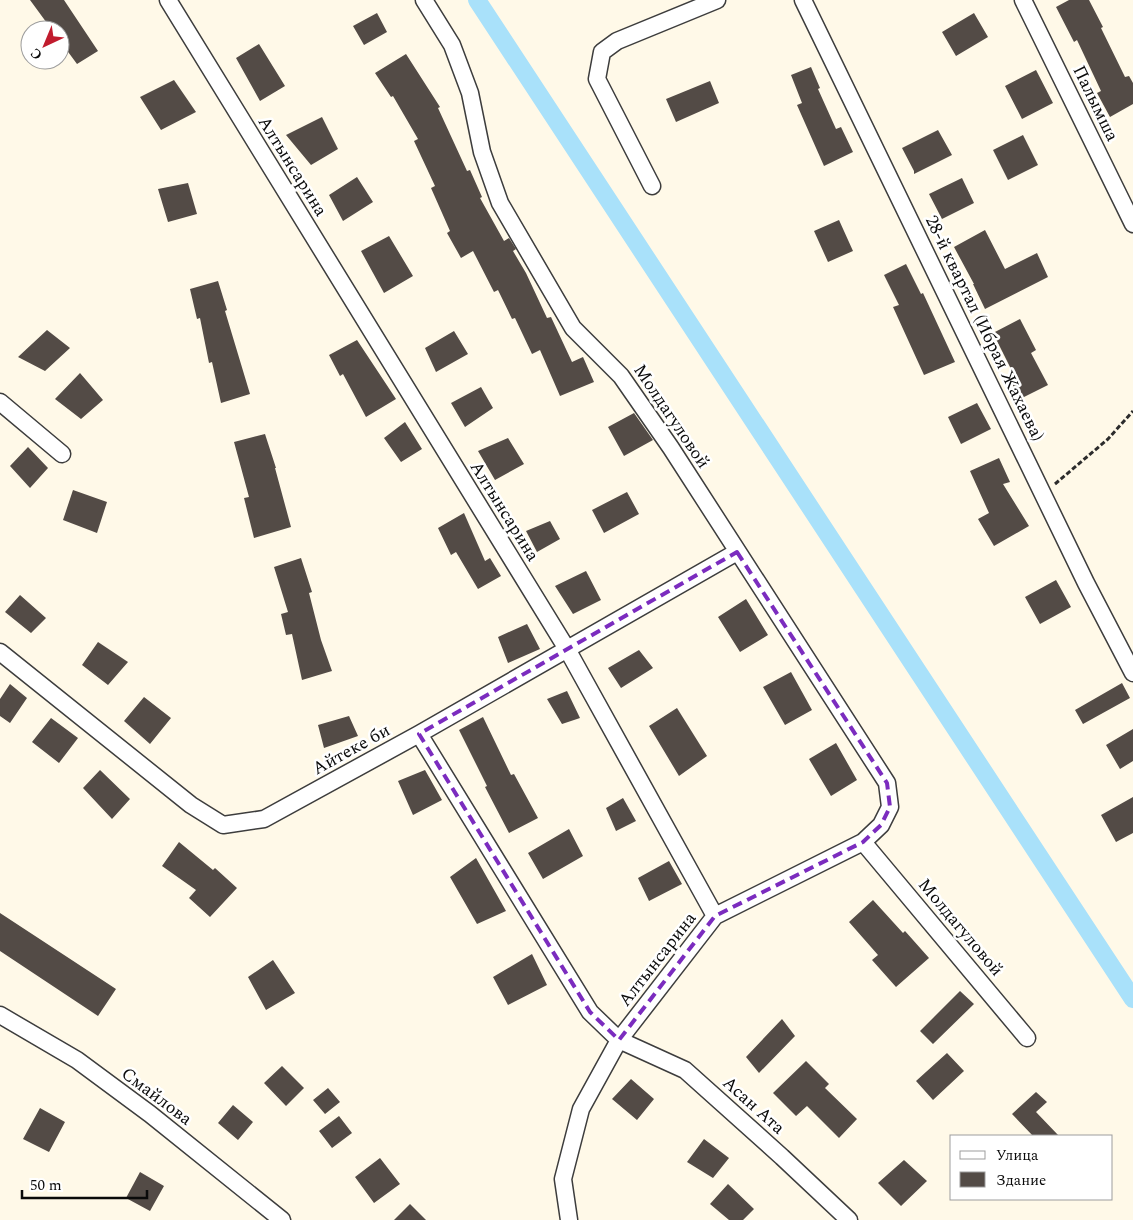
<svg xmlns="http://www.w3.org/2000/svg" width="1133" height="1220" viewBox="0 0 1133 1220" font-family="Spectral,serif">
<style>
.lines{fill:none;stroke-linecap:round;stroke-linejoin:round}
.canal{stroke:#a9e1fa;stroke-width:18}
.building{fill:#534b46}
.street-casing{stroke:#3d3d3d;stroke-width:19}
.path{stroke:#2c2c2c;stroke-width:3;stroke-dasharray:5 2.5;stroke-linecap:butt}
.street{stroke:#fff;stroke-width:16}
.marked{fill:none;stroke:#7b2cbf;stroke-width:4;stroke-dasharray:10 6;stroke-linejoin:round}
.labels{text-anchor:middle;stroke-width:5;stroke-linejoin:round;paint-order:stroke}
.street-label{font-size:18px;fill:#0a0a0a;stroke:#fff}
</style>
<rect width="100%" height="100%" fill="#fff9e8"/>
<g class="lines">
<!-- canal -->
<path class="canal" d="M 477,0 L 1133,999"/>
</g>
<!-- building -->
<path class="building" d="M 30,0 L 64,0 L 98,51 L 77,64 L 60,41 L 60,30 L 52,30 Z
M 1069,0 L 1089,0 L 1103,27 L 1101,28 L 1125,77 L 1129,76 L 1133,83 L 1133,104 L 1110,117 L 1097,93 L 1101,91 L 1077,40 L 1074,42 L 1056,7 Z
M 377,13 L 387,32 L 364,45 L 353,26 Z
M 974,13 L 988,37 L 956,56 L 942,32 Z
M 259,44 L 285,86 L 260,101 L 236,58 Z
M 406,54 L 440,107 L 438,108 L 467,171 L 470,170 L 482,197 L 480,198 L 504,241 L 509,238 L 516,249 L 513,251 L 526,273 L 547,318 L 551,317 L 572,362 L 583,357 L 594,382 L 560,396 L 540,350 L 532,354 L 515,318 L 512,319 L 498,290 L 494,292 L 473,251 L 461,258 L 447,233 L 450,231 L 431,188 L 435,186 L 414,141 L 418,139 L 393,96 L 391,97 L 375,73 Z
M 811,67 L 820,88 L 818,89 L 836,129 L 841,127 L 853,152 L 824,166 L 797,105 L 802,103 L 791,75 Z
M 1036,70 L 1053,103 L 1022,119 L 1005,86 Z
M 174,80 L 196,112 L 161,130 L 140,97 Z
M 710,81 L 719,103 L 676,122 L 666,99 Z
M 322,117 L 338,149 L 311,165 L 286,135 Z
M 938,130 L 952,155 L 914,174 L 914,171 L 902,148 Z
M 1023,135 L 1038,165 L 1008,180 L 993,150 Z
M 357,177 L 373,202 L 343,221 L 329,195 Z
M 962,178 L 974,203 L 942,219 L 929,194 Z
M 188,183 L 197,214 L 168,222 L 158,189 Z
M 839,220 L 853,251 L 828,262 L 814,231 Z
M 985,230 L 1005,269 L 1037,253 L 1048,277 L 985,309 L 973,284 L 974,284 L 954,247 Z
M 389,236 L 413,276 L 384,293 L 361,251 Z
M 906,264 L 921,294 L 923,293 L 955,362 L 924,375 L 893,307 L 899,305 L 884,275 Z
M 218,281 L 227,310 L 225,311 L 250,394 L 221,403 L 212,362 L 209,363 L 200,318 L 197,319 L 190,289 Z
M 1020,319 L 1036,350 L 1031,353 L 1048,385 L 1020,399 L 1008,376 L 1013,373 L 993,333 Z
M 47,330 L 70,348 L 45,371 L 18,357 Z
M 454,331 L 468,354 L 436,372 L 425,348 Z
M 357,340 L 396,399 L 366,417 L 343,374 L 340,376 L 329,355 Z
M 80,373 L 103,400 L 81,419 L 55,399 Z
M 481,387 L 493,408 L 465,427 L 451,403 Z
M 977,403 L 991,429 L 961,444 L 948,417 Z
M 634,413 L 653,440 L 624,456 L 608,427 Z
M 405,422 L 422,449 L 401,462 L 384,438 Z
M 265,434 L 276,468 L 275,468 L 291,527 L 254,538 L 244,498 L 249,497 L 234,442 Z
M 508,438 L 524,464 L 495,480 L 478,451 Z
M 28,447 L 48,468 L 30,488 L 10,466 Z
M 999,458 L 1010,482 L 1003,484 L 1029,526 L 994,546 L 978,519 L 989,513 L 970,471 Z
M 73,490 L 107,502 L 97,533 L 63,520 Z
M 627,492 L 639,514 L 604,533 L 592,510 Z
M 464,513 L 485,561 L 490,558 L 501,576 L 478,589 L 456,552 L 451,555 L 438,528 Z
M 550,521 L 560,539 L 537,552 L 526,531 Z
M 301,558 L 312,592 L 309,593 L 321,640 L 332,671 L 302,680 L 292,634 L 286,635 L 281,614 L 288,612 L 274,567 Z
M 586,571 L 601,600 L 573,614 L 555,586 Z
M 1056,580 L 1071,607 L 1040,624 L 1025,597 Z
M 20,595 L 46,618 L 31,633 L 5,612 Z
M 746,599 L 768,635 L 740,652 L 718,617 Z
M 527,624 L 540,649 L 508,663 L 498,637 Z
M 98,642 L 128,662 L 108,685 L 82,665 Z
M 639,650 L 653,668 L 621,688 L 608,668 Z
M 791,672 L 812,710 L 785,725 L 763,687 Z
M 1122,683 L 1130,698 L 1083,724 L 1075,710 Z
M 10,684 L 27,698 L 10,723 L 0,716 L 0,699 Z
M 567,691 L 580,718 L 562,724 L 547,699 Z
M 144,697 L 171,718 L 150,744 L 124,721 Z
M 677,708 L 707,756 L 679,776 L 649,726 Z
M 349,716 L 358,736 L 324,748 L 318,725 Z
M 483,717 L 511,775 L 514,774 L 538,818 L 509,833 L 485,787 L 487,786 L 459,730 Z
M 51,718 L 78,738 L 59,763 L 32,742 Z
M 1133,729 L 1133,761 L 1120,769 L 1106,745 Z
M 836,743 L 857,780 L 831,796 L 809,759 Z
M 100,770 L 130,799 L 112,819 L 83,788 Z
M 425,770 L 442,800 L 413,815 L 398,781 Z
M 1133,797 L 1133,833 L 1116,842 L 1101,815 Z
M 623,798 L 636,821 L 616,831 L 606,808 Z
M 569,829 L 583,856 L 543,879 L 528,853 Z
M 179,842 L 213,870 L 215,868 L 237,888 L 210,917 L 189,898 L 196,890 L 162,866 Z
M 476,858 L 506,911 L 477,924 L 450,877 Z
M 669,861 L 682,884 L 649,901 L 638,878 Z
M 873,900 L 903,933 L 905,931 L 929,958 L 896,987 L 872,960 L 878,955 L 849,922 Z
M 0,913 L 116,989 L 98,1016 L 0,951 Z
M 532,954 L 547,985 L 508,1005 L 493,977 Z
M 273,960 L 295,993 L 266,1010 L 248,977 Z
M 960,991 L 974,1004 L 933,1044 L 920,1031 Z
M 782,1019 L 795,1036 L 759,1073 L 746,1057 Z
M 947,1053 L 964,1071 L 933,1100 L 916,1081 Z
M 806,1061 L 829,1084 L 825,1088 L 857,1119 L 839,1138 L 807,1106 L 796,1116 L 773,1093 Z
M 282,1066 L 304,1088 L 286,1106 L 264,1083 Z
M 631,1079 L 654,1099 L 637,1120 L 612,1099 Z
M 328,1088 L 340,1102 L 325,1114 L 313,1100 Z
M 1036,1092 L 1047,1102 L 1036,1112 L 1059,1136 L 1033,1136 L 1012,1114 Z
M 233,1105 L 253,1122 L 238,1140 L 218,1123 Z
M 40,1108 L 65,1122 L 49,1152 L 23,1139 Z
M 339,1116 L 352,1133 L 332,1148 L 319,1131 Z
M 704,1139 L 729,1158 L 713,1178 L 687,1162 Z
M 380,1158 L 400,1184 L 374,1203 L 355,1177 Z
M 904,1160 L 927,1181 L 901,1206 L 878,1183 Z
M 140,1172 L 164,1186 L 150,1211 L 126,1198 Z
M 728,1184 L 754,1209 L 743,1220 L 729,1220 L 710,1204 Z
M 410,1204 L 426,1220 L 394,1220 Z"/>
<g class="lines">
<defs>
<path id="street" d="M 168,0 L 567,649 L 715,916
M 424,0 L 452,45 L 470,93 L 482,152 L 500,203 L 573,328 L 621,376 L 671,448 L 887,783 L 890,807 L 881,825 L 863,842 L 715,916 L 619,1040 L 581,1109 L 563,1179 L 569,1220
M 803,0 L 1086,583 L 1133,673
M 1023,0 L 1133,224
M 652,186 L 597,79 L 602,52 L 617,41 L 717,0
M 0,402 L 62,454
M 0,652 L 191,805 L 223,825 L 264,819 L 419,734 L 737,552
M 419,734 L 590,1012 L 619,1040 L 685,1070 L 782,1157 L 849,1220
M 863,842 L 1027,1038
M 0,1015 L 77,1060 L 150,1114 L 282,1220"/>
</defs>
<!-- street casing -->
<use href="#street" class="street-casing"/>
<!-- path -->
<path class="path" d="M 1055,484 L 1108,439 L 1133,411"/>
<!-- street -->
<use href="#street" class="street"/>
</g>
<!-- marked area -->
<path class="marked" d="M 737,552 L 887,783 L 890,807 L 881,825 L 863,842 L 715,916 L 619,1040 L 590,1012 L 419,734 Z"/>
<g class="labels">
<!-- street labels -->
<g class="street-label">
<text transform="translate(1096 103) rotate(64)" y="6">Палымша</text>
<text transform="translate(293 166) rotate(58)" y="6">Алтынсарина</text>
<text transform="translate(985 328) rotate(64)" y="6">28-й квартал (Ибрая Жахаева)</text>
<text transform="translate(672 416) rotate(56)" y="6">Молдагуловой</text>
<text transform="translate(505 511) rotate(58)" y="6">Алтынсарина</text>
<text transform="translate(351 749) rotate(-29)" y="6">Айтеке би</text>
<text transform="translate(961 927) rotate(50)" y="6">Молдагуловой</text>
<text transform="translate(657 959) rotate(-52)" y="6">Алтынсарина</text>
<text transform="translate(157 1096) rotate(37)" y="6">Смайлова</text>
<text transform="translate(754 1105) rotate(42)" y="6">Асан Ата</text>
</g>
</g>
<!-- legend -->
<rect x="950" y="1135" width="162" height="65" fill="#ffffff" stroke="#9d9d9d"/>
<rect x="960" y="1151" width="25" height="8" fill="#ffffff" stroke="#9d9d9d"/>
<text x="996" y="1160" font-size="15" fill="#0a0a0a">Улица</text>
<rect x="960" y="1172" width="25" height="15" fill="#534b46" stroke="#9d9d9d"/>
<text x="996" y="1185" font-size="15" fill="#0a0a0a">Здание</text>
<!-- north arrow -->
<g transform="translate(45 45) rotate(224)"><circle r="24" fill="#ffffff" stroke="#9d9d9d"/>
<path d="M0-4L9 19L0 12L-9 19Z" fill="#c11c2e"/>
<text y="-8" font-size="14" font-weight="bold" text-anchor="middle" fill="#0a0a0a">С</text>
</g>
<!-- scale -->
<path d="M22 1190v8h125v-8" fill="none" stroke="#0a0a0a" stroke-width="2.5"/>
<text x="30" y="1190" font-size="15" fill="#0a0a0a" stroke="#ffffff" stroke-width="4" paint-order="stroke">50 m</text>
</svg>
